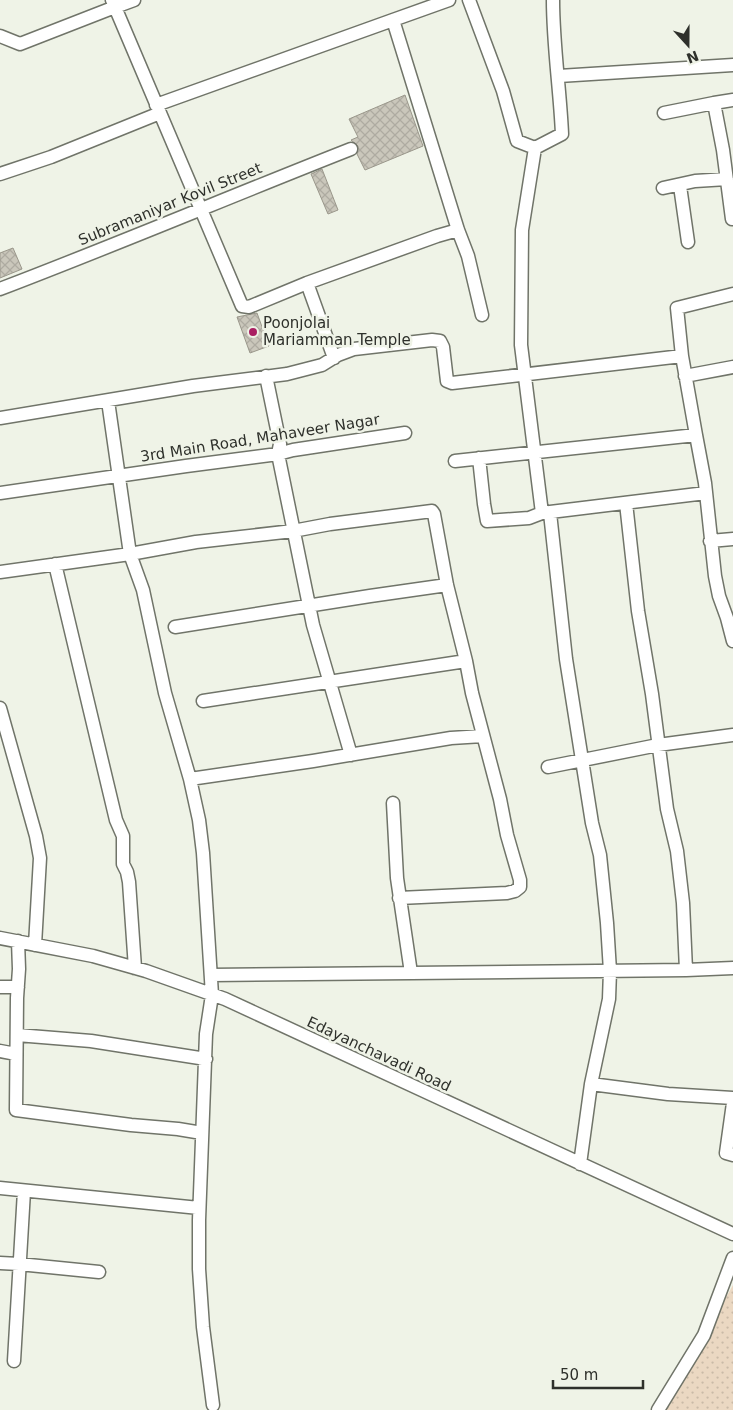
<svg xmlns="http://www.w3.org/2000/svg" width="733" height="1410" viewBox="0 0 733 1410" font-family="'DejaVu Sans',sans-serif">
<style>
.grass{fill:url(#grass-dots)}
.building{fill:url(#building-cross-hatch);stroke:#9a978b}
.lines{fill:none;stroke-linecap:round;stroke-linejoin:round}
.street-casing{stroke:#707469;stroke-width:15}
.street{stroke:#fff;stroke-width:12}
.poi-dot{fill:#aa1f62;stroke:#eff3e7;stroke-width:2}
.labels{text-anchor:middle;stroke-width:5;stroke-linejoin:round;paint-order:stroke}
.street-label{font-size:15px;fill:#2e302b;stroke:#eff3e7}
.poi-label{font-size:15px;fill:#2e302b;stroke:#eff3e7;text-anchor:start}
</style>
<defs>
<pattern id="grass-dots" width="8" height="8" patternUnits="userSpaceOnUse" patternTransform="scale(1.25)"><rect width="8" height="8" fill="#ebd8c2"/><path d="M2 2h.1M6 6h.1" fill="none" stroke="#cabaa7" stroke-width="1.8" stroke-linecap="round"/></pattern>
<pattern id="building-cross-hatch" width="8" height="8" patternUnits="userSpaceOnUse" patternTransform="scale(1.25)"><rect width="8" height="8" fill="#cac7bb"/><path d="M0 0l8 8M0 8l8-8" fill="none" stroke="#aeaba1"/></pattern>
</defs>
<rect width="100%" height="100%" fill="#eff3e7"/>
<!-- grass -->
<path class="grass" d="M 733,1285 L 733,1410 L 663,1410 Z"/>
<!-- building -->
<path class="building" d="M 405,95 L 423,146 L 365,170 L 357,154 L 358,146 L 351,140 L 358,137 L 349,119 Z
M 322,169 L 338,210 L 328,214 L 311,174 Z
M 13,248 L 22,269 L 0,278 L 0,253 Z
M 257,313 L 269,346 L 250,353 L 237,317 Z"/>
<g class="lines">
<defs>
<path id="street" d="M 112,0 L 115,7 L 134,0
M 469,0 L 503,91 L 517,141 L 535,148 L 522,230 L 521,345 L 542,513
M 393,20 L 449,0
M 0,36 L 20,44 L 115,7 L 242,306 L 249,307 L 307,283 L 437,236 L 458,230
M 559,76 L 733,65
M 733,100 L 714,103 L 723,150 L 732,219 L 733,218
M 156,105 L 393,20 L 458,230 L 468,256 L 482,315
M 664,113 L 714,103
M 535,148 L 562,134 C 560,89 553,45 553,0
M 0,174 L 51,157 L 160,113
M 680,186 L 688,242
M 663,188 L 695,181 L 727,179
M 307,283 L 334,358
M 0,289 C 118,244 234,195 351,149
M 266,376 L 280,444 L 278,454 L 313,625 L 351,755
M 685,376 L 733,367
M 0,418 L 193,386 L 287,374 L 322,365 L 338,355 L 354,349 L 432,340 L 440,341 L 443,347 L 447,381 L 452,383 L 682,356
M 696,435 L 682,356 L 677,308 L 733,294
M 479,458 L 484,504 L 487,521 L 529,518 L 542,513 L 706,493
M 455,461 L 696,435 L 705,483 L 715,576 L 719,596 L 727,618 L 733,641
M 0,493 L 186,466 L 278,454 L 293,450 L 405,433
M 626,503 L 638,611 L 652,694 L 667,809 L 677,851 L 683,903 L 686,970
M 550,513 L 566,659 L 592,823 L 600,855 L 607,923 L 610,971 L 609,999 L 591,1084 L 580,1164
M 710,541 L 733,539
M 55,564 L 116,820 L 123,836 L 123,864 L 127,872 L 129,882 L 135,968
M 0,572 L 130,554 L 108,401
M 175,627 L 370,596 L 447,585
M 203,701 L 466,661
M 0,708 L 36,836 L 40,858 L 35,945
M 548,767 L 658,745 L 733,735
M 190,779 L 313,761 L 451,738 L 483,736
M 393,803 L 397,878 L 411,973 L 686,970 L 733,968
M 0,938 L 93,956 L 146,971 L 225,999 L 733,1234
M 18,941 L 19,969 L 17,998 L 16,1110 L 131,1125 L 178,1129 L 202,1133
M 211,975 L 411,973
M 0,987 L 18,987
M 17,1035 L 91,1041 L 206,1059
M 0,1051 L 16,1054
M 591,1084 L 668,1094 L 733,1098
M 733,1103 L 726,1153 L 733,1155
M 0,1188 L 199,1208
M 0,1263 L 19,1264 L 99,1272
M 14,1361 L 24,1191
M 213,1405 L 203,1327 L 199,1269 L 199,1220 L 206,1034 L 212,995 L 203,853 L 199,820 L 190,779 L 165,693 L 143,590 L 130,554 L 196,542 L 293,531 L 330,524 L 432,511 L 434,514 L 447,585 L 466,661 L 472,693 L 500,799 L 507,835 L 520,880 L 520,887 L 515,891 L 507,893 L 399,898
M 658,1410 L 704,1335 L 733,1258"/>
</defs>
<!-- street casing -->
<use href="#street" class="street-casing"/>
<!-- street -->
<use href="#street" class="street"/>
</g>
<!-- markers -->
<circle class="poi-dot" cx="253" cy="332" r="5"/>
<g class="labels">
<!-- street labels -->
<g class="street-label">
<text transform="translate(170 204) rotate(-22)" y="5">Subramaniyar Kovil Street</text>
<text transform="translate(260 438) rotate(-9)" y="5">3rd Main Road, Mahaveer Nagar</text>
<text transform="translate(379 1054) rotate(25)" y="5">Edayanchavadi Road</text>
</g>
<!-- poi labels -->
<g class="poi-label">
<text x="263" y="328">Poonjolai<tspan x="263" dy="17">Mariamman Temple</tspan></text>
</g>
</g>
<!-- north arrow -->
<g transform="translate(688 45) rotate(159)" stroke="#eff3e7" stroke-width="4" paint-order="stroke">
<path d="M0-4L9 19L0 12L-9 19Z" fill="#2e302b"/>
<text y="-8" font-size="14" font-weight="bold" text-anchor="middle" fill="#2e302b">N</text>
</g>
<!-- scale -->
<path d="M553 1380v8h90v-8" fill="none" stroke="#2e302b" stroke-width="2.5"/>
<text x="560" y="1380" font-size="15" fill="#2e302b" stroke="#eff3e7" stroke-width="4" paint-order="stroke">50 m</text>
</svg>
